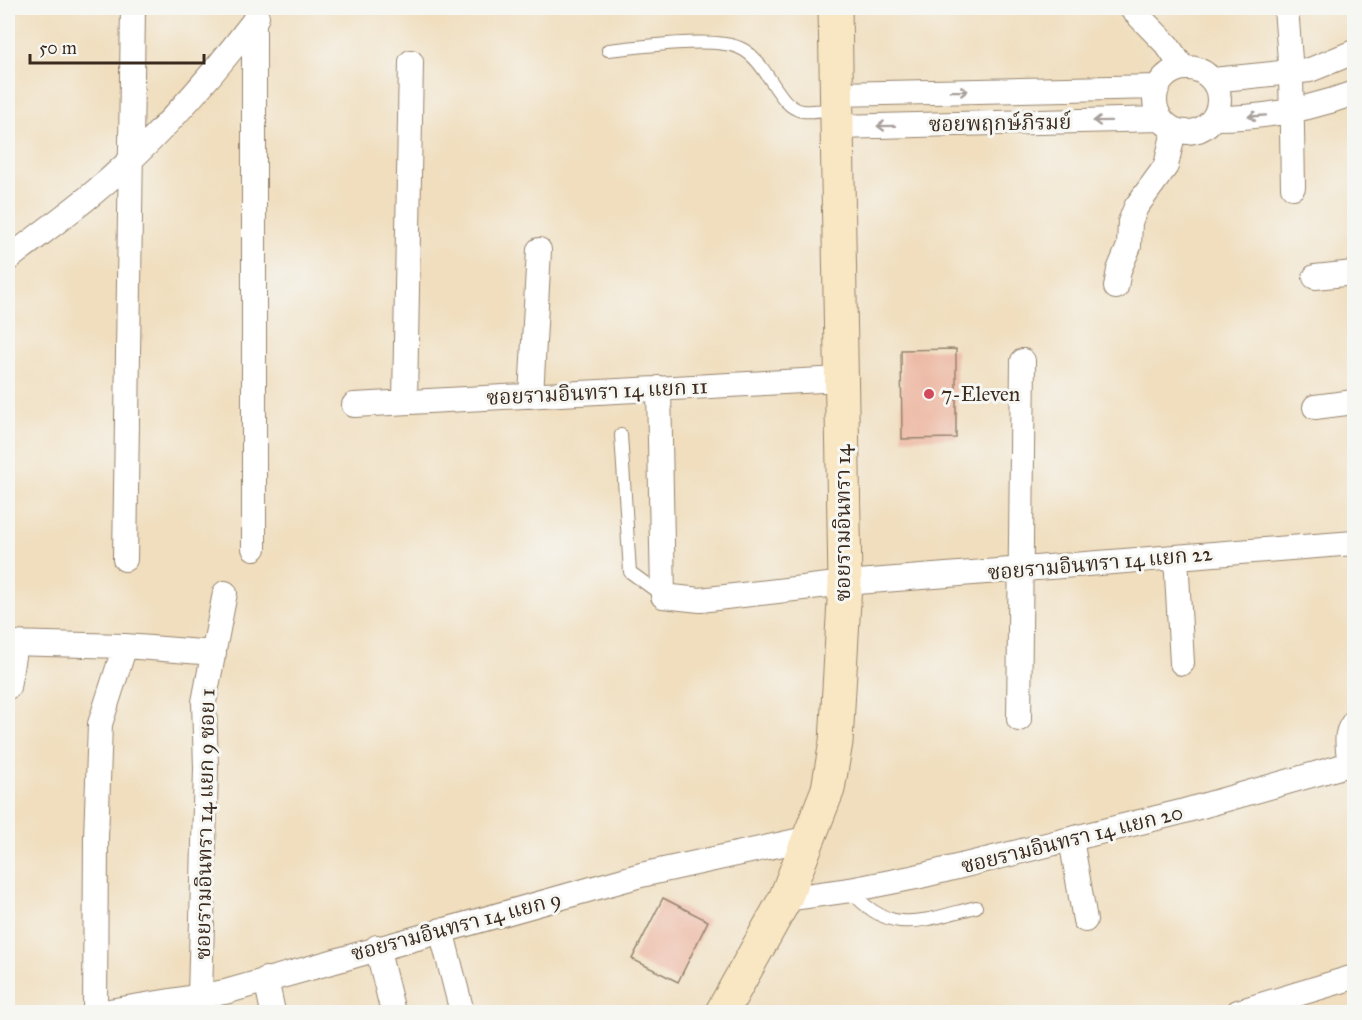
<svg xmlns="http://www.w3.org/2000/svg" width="1362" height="1020" viewBox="0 0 1362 1020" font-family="'IM FELL Great Primer','Noto Serif Thai',serif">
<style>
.building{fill:#ecb49d}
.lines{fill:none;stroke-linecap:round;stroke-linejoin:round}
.lane-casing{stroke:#96846e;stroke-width:14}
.street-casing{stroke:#96846e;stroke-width:26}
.secondary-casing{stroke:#96846e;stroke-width:35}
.lane{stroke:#fff;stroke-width:12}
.street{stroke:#fff;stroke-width:24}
.secondary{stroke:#f9e7c3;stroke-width:33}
.oneway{stroke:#a79f9a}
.poi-dot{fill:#d1495b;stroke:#f6f6f2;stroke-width:2}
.labels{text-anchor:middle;stroke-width:6;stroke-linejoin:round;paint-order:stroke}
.street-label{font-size:21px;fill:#3b2a1e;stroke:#f6f6f2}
.poi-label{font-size:21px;fill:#3b2a1e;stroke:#f6f6f2;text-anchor:start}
</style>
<rect width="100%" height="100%" fill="#f6f6f2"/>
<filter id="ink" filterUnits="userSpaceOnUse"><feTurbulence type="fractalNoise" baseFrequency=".0167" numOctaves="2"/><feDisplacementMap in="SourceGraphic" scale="12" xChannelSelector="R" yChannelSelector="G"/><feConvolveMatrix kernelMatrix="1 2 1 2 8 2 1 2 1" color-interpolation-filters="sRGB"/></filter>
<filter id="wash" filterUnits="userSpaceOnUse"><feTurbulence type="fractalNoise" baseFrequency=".008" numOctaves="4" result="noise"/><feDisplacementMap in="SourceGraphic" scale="24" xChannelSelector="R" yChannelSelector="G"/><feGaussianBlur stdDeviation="1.35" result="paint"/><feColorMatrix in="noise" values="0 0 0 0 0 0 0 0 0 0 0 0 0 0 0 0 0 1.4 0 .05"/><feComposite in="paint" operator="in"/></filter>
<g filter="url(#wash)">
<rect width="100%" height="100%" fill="#f0debe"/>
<g id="blocks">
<!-- building -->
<path class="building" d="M 956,349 L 956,438 L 902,439 L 901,350 Z
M 663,898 L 708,921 L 678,982 L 632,959 Z"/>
</g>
</g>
<g filter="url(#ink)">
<use href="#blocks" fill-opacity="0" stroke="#96846e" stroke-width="1.5"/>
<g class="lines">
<defs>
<path id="lane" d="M 608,50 C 640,47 713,36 740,48 C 768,60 777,108 803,111 C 813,112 825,110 835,109
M 621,435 L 630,572 L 663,596
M 1344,765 C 1341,743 1337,729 1354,713
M 850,890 C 891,938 923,920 976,907"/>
<path id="street" d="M 1131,8 L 1167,45 L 1183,68
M 1286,8 L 1291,73 L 1293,187
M1155 100a32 32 0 1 1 64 0a32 32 0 1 1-64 0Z
M 1213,80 L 1310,70 L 1354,52
M 837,94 L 1157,87
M 1214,118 C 1263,118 1308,110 1354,93
M 838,127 L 1161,119
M 8,259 C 35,238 64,217 91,195 C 153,144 209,80 257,17
M 1315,277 L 1354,273
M 1116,287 L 1119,270 L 1129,246 L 1130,222 L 1136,207 L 1166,166 L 1174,130
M 659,388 L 663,596 L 700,600 L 845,583 L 1354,543
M 531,396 L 539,250
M 405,401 L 411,62
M 354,405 L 841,379
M 1315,407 L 1354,402
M 254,548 L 254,20
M 1176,557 L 1182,663
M 125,559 L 133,8
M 8,643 L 125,646 L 214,653
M 8,687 L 15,644
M 1019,719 L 1023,361
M 1071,839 L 1085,920
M 785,899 L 850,890 L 916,877 L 1177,813 L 1354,763
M 441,930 L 462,1012
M 377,947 L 393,1012
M 266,979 L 273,1012
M 200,996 L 206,768 L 204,702 L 225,593
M 95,1012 L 96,838 L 100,724 L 125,646
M 103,1012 L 225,992 L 641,875 L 810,838
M 1238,1012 L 1354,977"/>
<path id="secondary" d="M 722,1012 L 785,899 L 828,789 L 836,742 L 845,583 L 835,8"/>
</defs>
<!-- lane casing -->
<use href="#lane" class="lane-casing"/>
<!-- street casing -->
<use href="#street" class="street-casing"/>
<!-- secondary casing -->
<use href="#secondary" class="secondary-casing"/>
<!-- lane -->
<use href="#lane" class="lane"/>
<!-- street -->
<use href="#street" class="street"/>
<!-- secondary -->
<use href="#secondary" class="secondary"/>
</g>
<!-- one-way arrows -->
<defs><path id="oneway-shaft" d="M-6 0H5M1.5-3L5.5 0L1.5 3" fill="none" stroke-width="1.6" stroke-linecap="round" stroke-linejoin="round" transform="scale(1.5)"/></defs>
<g class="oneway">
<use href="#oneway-shaft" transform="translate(959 91) rotate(-1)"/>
<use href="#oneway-shaft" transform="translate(1257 116) rotate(176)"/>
<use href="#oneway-shaft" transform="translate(1102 121) rotate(179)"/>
<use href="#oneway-shaft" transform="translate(886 126) rotate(179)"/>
</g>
</g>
<!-- markers -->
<circle class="poi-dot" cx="929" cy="394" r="6"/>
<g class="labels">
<!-- street labels -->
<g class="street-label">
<text transform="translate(1000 123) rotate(-1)" y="7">ซอยพฤกษ์ภิรมย์</text>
<text transform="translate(597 392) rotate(-3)" y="7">ซอยรามอินทรา 14 แยก 11</text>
<text transform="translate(843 523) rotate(-90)" y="7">ซอยรามอินทรา 14</text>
<text transform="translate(1100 563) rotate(-5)" y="7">ซอยรามอินทรา 14 แยก 22</text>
<text transform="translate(205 824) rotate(-89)" y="7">ซอยรามอินทรา 14 แยก 9 ซอย 1</text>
<text transform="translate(1072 839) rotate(-14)" y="7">ซอยรามอินทรา 14 แยก 20</text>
<text transform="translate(456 926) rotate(-15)" y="7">ซอยรามอินทรา 14 แยก 9</text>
</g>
<!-- poi labels -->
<g class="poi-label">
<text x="941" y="401">7-Eleven</text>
</g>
</g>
<!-- margin -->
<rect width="1362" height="1020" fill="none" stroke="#f6f6f2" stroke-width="30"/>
<!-- scale -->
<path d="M30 54v9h174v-9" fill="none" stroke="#3b2a1e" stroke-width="3"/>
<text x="39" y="54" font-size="18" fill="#3b2a1e" stroke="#f6f6f2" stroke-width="4.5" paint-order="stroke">50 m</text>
</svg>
